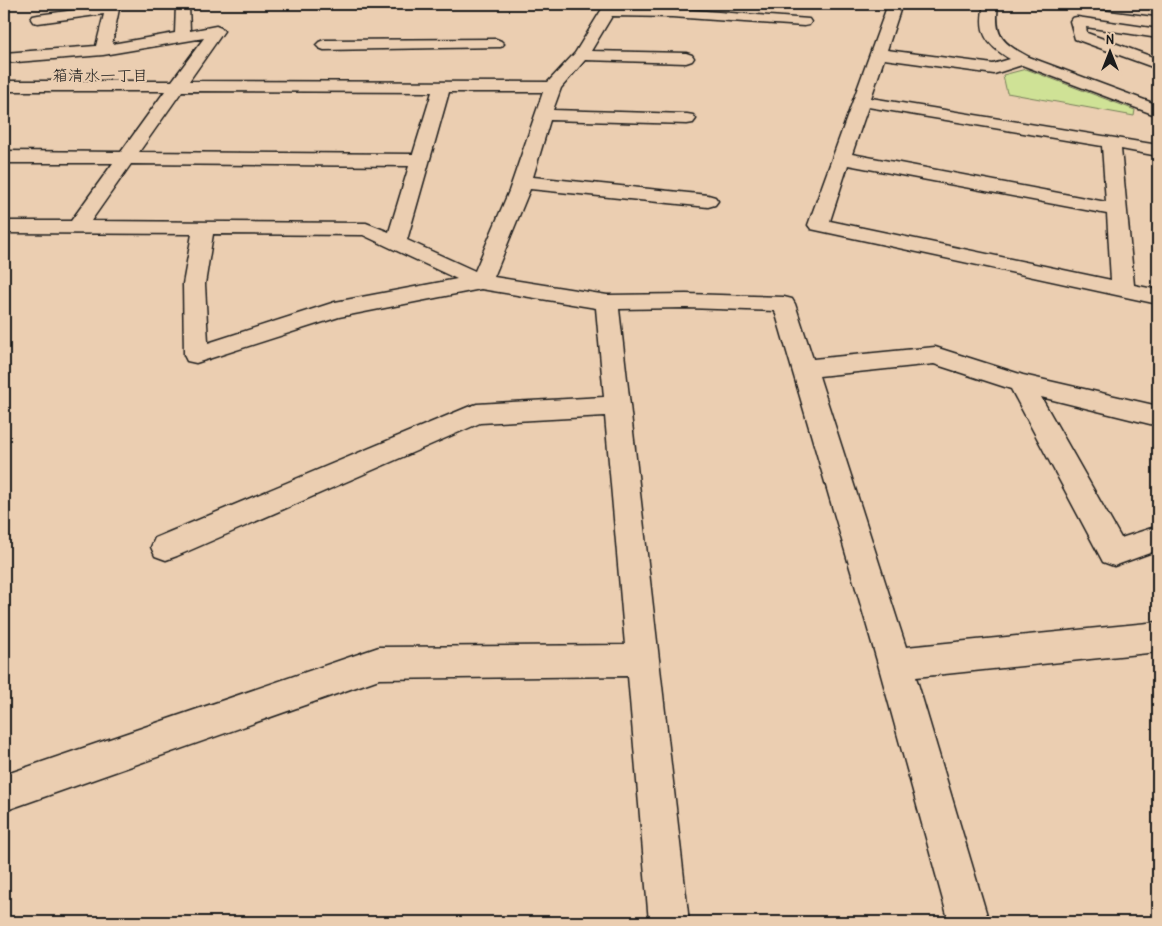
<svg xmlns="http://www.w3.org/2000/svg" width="1162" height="926" viewBox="0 0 1162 926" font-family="'Patrick Hand','Klee One',sans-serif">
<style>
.green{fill:#cfe296;stroke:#767f59}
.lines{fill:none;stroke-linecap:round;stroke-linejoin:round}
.street-casing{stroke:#1c1c1c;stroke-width:3}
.street{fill:#ebceb1;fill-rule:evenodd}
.labels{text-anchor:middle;stroke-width:4.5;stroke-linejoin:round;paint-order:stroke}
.far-neighbourhood-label{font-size:16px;fill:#1c1c1c;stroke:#ebceb1}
</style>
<rect width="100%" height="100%" fill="#ebceb1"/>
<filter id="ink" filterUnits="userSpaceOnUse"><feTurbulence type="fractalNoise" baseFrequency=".02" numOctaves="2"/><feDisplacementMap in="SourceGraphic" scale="10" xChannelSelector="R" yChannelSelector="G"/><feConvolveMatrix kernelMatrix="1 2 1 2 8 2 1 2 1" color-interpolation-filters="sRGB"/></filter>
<g filter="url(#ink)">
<!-- green -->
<path class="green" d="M 1026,69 L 1135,110 L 1134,116 L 1007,93 L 1003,75 Z"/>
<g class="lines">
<defs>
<path id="street" d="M 176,4 L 189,5 L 190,31 L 216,26 L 221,28 L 224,31 L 189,81 L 548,82 L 575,53 L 602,9 L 607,8 L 666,9 L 667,4 L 681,4 L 680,9 L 809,19 L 811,22 L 809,25 L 804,26 L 672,17 L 612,16 L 591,51 L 686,53 L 692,55 L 694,58 L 692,61 L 686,63 L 585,60 L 561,88 L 553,110 L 687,114 L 693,115 L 696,119 L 693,123 L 687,124 L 550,120 L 533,177 L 708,195 L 715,197 L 718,201 L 715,205 L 708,207 L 530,189 L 494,277 L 607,295 L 686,294 L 784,297 L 792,299 L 795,304 L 813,359 L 935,347 L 1023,375 L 1158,406 L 1158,426 L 1041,397 L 1121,538 L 1158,526 L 1158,550 L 1114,566 L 1103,562 L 1011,389 L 934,364 L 819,376 L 906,647 L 1158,622 L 1158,652 L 916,677 L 989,922 L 949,922 L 878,664 L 775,311 L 686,308 L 619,309 L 689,922 L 649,922 L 628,676 L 379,679 L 4,811 L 4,775 L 379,647 L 625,645 L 605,416 L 480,423 L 177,556 L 166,560 L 155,556 L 151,547 L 155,538 L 468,407 L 477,404 L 604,397 L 596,308 L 481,289 L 339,317 L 196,363 L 187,361 L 184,355 L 183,284 L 192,234 L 4,233 L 4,221 L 71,221 L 113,163 L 4,163 L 4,151 L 121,152 L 165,91 L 4,91 L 4,81 L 172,81 L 204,38 L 103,55 L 4,63 L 4,53 L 96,46 L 104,14 L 38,23 L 33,22 L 31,19 L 33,16 L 38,15 L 112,5 L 117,6 L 119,9 L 112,44 L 175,33 ZM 182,91 L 432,92 L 413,154 L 139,152 ZM 449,92 L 543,92 L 509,191 L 475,271 L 407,240 ZM 131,164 L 409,166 L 389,232 L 366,223 L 91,221 ZM 213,234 L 363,235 L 457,279 L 335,302 L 208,343 L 205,284 Z
M 888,4 L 902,4 L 887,50 L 993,64 L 1010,59 C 985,44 978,32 984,4 L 998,4 C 994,36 1001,42 1029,57 L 1158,105 L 1158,116 L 1022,65 L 994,74 L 884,59 L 871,98 L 1158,145 L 1158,156 L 1121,149 L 1134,285 L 1158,290 L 1158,304 L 811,229 L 808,225 ZM 868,107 L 1102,146 L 1106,202 L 852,154 ZM 848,165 L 1107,214 L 1111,280 L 830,221 Z
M 1089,4 L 1127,4 L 1158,8 L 1158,16 L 1096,8 L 1091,7 Z
M 1077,17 L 1158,29 L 1158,38 L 1086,27 L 1087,33 L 1158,59 L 1158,69 L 1075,39 L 1070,21 L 1072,18 Z
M 496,39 L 501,41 L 504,44 L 501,47 L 324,50 L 319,48 L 316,45 L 319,42 L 324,40 Z"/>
</defs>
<!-- street casing -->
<use href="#street" class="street-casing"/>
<!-- street -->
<use href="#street" class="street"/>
</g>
</g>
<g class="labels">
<!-- far-neighbourhood labels -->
<g class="far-neighbourhood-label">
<text x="100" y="81">箱清水一丁目</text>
</g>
</g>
<!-- margin -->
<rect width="1162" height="926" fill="none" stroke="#ebceb1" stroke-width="20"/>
<rect x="10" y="10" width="1142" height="906" fill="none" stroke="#1c1c1c" stroke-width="2" filter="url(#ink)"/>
<!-- north arrow -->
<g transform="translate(1110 52)" stroke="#ebceb1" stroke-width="4" paint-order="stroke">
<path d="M0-4L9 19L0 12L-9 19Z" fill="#1c1c1c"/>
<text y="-8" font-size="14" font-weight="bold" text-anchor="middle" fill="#1c1c1c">N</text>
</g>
</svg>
